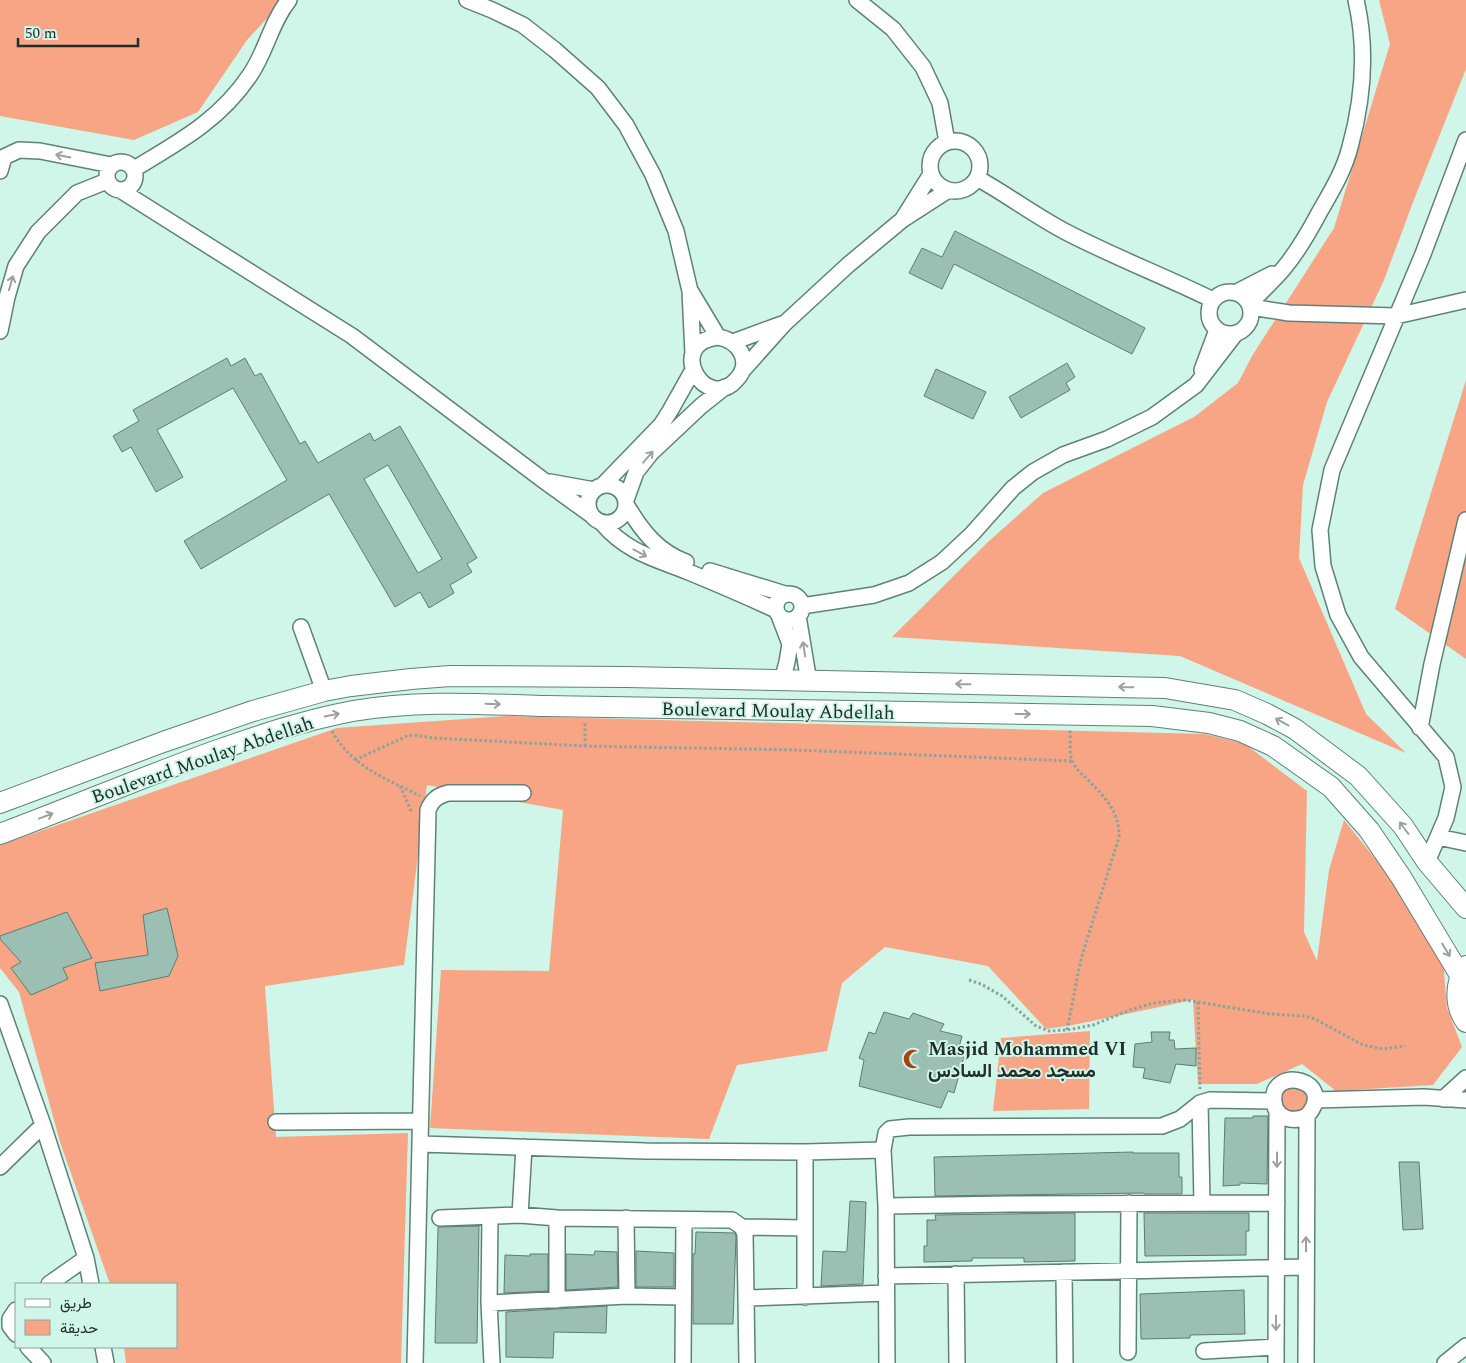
<svg xmlns="http://www.w3.org/2000/svg" width="1466" height="1363" viewBox="0 0 1466 1363" font-family="Spectral,Vazirmatn,serif">
<style>
.green{fill:#f7a584}
.building{fill:#9cbfb4;stroke:#5c7d73;fill-rule:evenodd}
.lines{fill:none;stroke-linecap:round;stroke-linejoin:round}
.minor-casing{stroke:#608177;stroke-width:18}
.major-casing{stroke:#608177;stroke-width:22}
.path{stroke:#88a49b;stroke-width:3;stroke-dasharray:2.5 2.5;stroke-linecap:butt}
.minor{stroke:#fff;stroke-width:15}
.major{stroke:#fff;stroke-width:20}
.oneway{stroke:#9ba19f}
.labels{text-anchor:middle;stroke-width:4;stroke-linejoin:round;paint-order:stroke}
.street-label{font-size:19px;fill:#202e2a;stroke:#d0f5e9}
.poi-label{font-size:19px;font-weight:bold;fill:#202e2a;stroke:#d0f5e9;text-anchor:start}
</style>
<rect width="100%" height="100%" fill="#d0f5e9"/>
<!-- green -->
<path class="green" d="M 0,0 L 284,0 L 247,40 L 198,112 L 134,140 L 0,116 Z
M 1379,0 L 1466,0 L 1466,69 L 1415,197 L 1384,280 L 1327,402 L 1303,485 L 1299,558 L 1366,714 L 1406,753 L 1180,656 L 892,637 L 988,542 L 1043,493 L 1194,417 L 1238,383 L 1252,356 L 1334,228 L 1390,44 Z
M 1466,380 L 1466,659 L 1395,609 Z
M 506,716 L 1205,734 L 1245,744 L 1307,791 L 1304,932 L 1317,961 L 1329,870 L 1344,820 L 1398,887 L 1443,960 L 1447,1008 L 1462,1047 L 1433,1085 L 1336,1091 L 1302,1064 L 1257,1084 L 1198,1084 L 1193,1000 L 1073,1025 L 1046,1029 L 988,966 L 885,947 L 842,983 L 827,1051 L 737,1065 L 709,1139 L 430,1128 L 441,970 L 549,971 L 563,810 L 427,785 L 404,965 L 265,986 L 276,1137 L 408,1133 L 401,1363 L 126,1363 L 124,1347 L 176,1347 L 176,1284 L 110,1284 L 60,1142 L 19,992 L 0,968 L 0,845 L 337,728 Z
M 1090,1031 L 1089,1109 L 993,1111 L 1001,1038 Z
M 1295,1086 C 1306,1092 1307,1094 1308,1106 L 1296,1116 L 1282,1109 L 1281,1094 L 1285,1090 Z"/>
<!-- building -->
<path class="building" d="M 955,231 L 1145,328 L 1132,354 L 954,264 L 942,289 L 909,273 L 922,248 L 942,257 Z
M 227,358 L 231,366 L 245,358 L 255,376 L 261,373 L 300,444 L 305,441 L 318,463 L 370,433 L 374,441 L 400,426 L 477,558 L 467,564 L 472,572 L 450,585 L 454,593 L 429,608 L 420,592 L 395,607 L 329,494 L 201,569 L 184,541 L 287,480 L 233,388 L 157,430 L 183,477 L 156,492 L 131,447 L 122,452 L 113,436 L 139,421 L 133,410 ZM 388,465 L 442,559 L 418,573 L 364,479 Z
M 1067,363 L 1075,377 L 1066,383 L 1070,390 L 1021,418 L 1009,397 Z
M 936,369 L 986,392 L 973,419 L 924,396 Z
M 167,908 L 178,956 L 169,976 L 100,991 L 95,963 L 148,955 L 143,915 Z
M 67,912 L 92,958 L 63,968 L 68,979 L 31,995 L 11,968 L 21,962 L 0,939 L 0,936 Z
M 884,1012 L 909,1019 L 913,1013 L 944,1024 L 940,1031 L 962,1036 L 957,1055 L 964,1057 L 954,1093 L 948,1091 L 941,1108 L 859,1086 L 864,1060 L 859,1058 L 869,1032 L 875,1034 Z
M 1151,1032 L 1170,1032 L 1169,1040 L 1174,1040 L 1175,1049 L 1196,1048 L 1196,1066 L 1176,1064 L 1170,1083 L 1143,1078 L 1145,1068 L 1133,1067 L 1135,1044 L 1152,1042 Z
M 1253,1116 L 1268,1116 L 1267,1184 L 1240,1183 L 1240,1185 L 1223,1186 L 1225,1118 L 1253,1118 Z
M 1133,1152 L 1133,1153 L 1179,1153 L 1179,1177 L 1182,1177 L 1182,1194 L 1144,1194 L 1144,1193 L 935,1196 L 934,1157 Z
M 1399,1162 L 1419,1162 L 1423,1229 L 1403,1230 Z
M 850,1201 L 866,1202 L 863,1284 L 821,1286 L 823,1251 L 846,1252 L 847,1250 Z
M 1075,1213 L 1075,1261 L 1024,1262 L 1024,1258 L 972,1258 L 972,1261 L 924,1262 L 924,1246 L 927,1246 L 927,1220 L 936,1220 L 935,1215 Z
M 1144,1213 L 1249,1213 L 1249,1231 L 1246,1231 L 1246,1255 L 1145,1256 Z
M 479,1226 L 477,1343 L 435,1343 L 438,1227 Z
M 696,1232 L 735,1233 L 736,1236 L 733,1324 L 693,1324 L 693,1254 L 695,1254 Z
M 595,1251 L 617,1252 L 618,1287 L 566,1290 L 566,1254 L 594,1255 Z
M 636,1251 L 674,1253 L 674,1287 L 636,1287 Z
M 530,1254 L 548,1254 L 548,1291 L 504,1293 L 505,1255 L 530,1256 Z
M 1244,1290 L 1245,1334 L 1190,1335 L 1190,1338 L 1141,1339 L 1140,1294 Z
M 607,1306 L 606,1333 L 554,1332 L 553,1358 L 506,1357 L 506,1312 Z"/>
<g class="lines">
<defs>
<path id="minor" d="M 467,0 L 492,10 L 523,25 L 555,50 L 598,88 L 626,125 L 653,175 L 676,231 L 690,291 L 693,354
M 857,0 L 893,29 L 923,67 L 940,103 L 947,142
M930 166a25 25 0 1 1 50 0a25 25 0 1 1-50 0Z
M107 176a14 14 0 1 1 28 0a14 14 0 1 1-28 0Z
M 134,169 C 179,142 220,120 250,75 C 266,52 271,22 289,0
M 0,171 L 4,157 L 19,150 L 40,151 L 111,165
M 977,178 C 1008,195 1035,216 1066,232 C 1114,257 1164,276 1213,300
M 120,190 L 352,336 L 543,480 L 590,514
M 904,217 L 931,174
M1209 313a21 21 0 1 1 42 0a21 21 0 1 1-42 0Z
M 691,292 L 718,337 C 738,340 753,361 737,379 C 706,415 664,343 718,337
M 1237,292 L 1272,274
M 1250,303 C 1261,292 1274,280 1284,268 C 1298,251 1309,232 1319,213 C 1331,192 1344,171 1350,147 C 1363,100 1367,48 1356,0
M 1251,307 L 1289,313 L 1396,316 L 1466,300
M 0,331 L 7,297 L 16,266 L 38,232 L 77,193 L 107,181
M 733,342 L 782,324
M 1202,370 L 1217,330
M 742,371 L 784,324 L 848,265 L 902,220 L 947,191
M 550,482 L 594,490
M588 504a19 19 0 1 1 38 0a19 19 0 1 1-38 0Z
M 603,485 L 661,425 L 670,411 L 693,370
M 626,500 L 636,472 L 651,453 L 701,406 L 725,387
M 627,506 C 642,531 658,552 686,562
M 602,523 C 627,553 657,559 691,573 C 720,585 748,597 776,610
M 710,571 L 785,594
M776 607a13 13 0 1 1 26 0a13 13 0 1 1-26 0Z
M 802,606 L 874,595 L 909,583 L 942,562 L 972,534 L 1013,488 L 1033,472 L 1063,455 L 1107,439 L 1152,417 L 1196,385 L 1236,333
M 798,616 L 809,682
M 780,618 L 790,644 L 787,662 L 782,681
M 301,627 L 324,691
M 1420,728 L 1432,664 L 1466,520
M 1438,837 L 1466,843
M 1427,862 L 1446,818 L 1453,787 L 1446,757 L 1361,657 L 1338,615 L 1323,566 L 1320,530 L 1332,470 L 1423,254 L 1466,140
M 0,1004 L 43,1125 L 86,1258 L 91,1284
M 1443,1099 L 1466,1078
M 1315,1100 L 1424,1097 L 1466,1100
M 1200,1103 L 1202,1203
M 276,1122 L 420,1121
M 420,1144 L 428,810 C 432,800 437,796 448,793 L 523,793
M 0,1167 L 43,1125
M 886,1206 L 1010,1204 L 1277,1203
M 520,1215 L 524,1147
M 490,1217 L 489,1303 L 492,1363
M 440,1218 L 520,1215 L 557,1218 L 732,1220 L 742,1227 L 745,1234 L 747,1363
M 626,1218 L 627,1296
M 742,1227 L 805,1228
M 1064,1272 L 1065,1363
M 956,1274 L 957,1363
M 886,1276 L 1306,1267
M 49,1284 L 86,1258
M 805,1297 L 805,1152
M 747,1298 L 886,1293
M 557,1300 L 557,1218
M 489,1303 L 627,1296 L 683,1297
M 16,1310 L 10,1319 L 10,1326 L 16,1334
M 28,1347 L 43,1363
M 103,1347 L 106,1363
M 1204,1351 L 1276,1347
M 1128,1352 L 1129,1203
M 415,1363 L 420,1144 L 646,1151 L 805,1152 L 883,1150
M 683,1363 L 684,1221
M 887,1363 L 886,1206 L 883,1150 L 886,1133 L 890,1129 L 909,1127 L 1162,1126 L 1180,1119 L 1200,1103 L 1210,1100 L 1274,1101
M 1276,1363 L 1277,1112
M 1306,1363 L 1307,1116 C 1339,1080 1269,1064 1274,1102 C 1276,1119 1293,1123 1307,1116
M 1445,1363 L 1466,1346"/>
<path id="major" d="M 0,803 L 163,742 L 253,711 L 324,691 L 351,686 L 411,679 L 450,676 L 626,677 L 1165,688 L 1235,700 L 1267,714 L 1295,729 L 1358,776 L 1403,826 L 1427,862 L 1466,908
M 0,834 C 72,807 143,777 215,751 C 261,735 305,720 353,711 C 417,700 481,704 545,706 L 1152,716 L 1209,723 L 1240,731 L 1273,746 L 1331,787 L 1369,830 L 1401,877 L 1460,975
M 1466,966 C 1455,983 1454,1005 1466,1022"/>
</defs>
<!-- minor casing -->
<use href="#minor" class="minor-casing"/>
<!-- major casing -->
<use href="#major" class="major-casing"/>
<!-- path -->
<path class="path" d="M 332,731 C 352,767 385,778 420,796
M 585,746 L 585,722
M 355,760 L 407,736 L 413,735 L 433,738 L 585,746 L 796,750 L 1072,761
M 400,786 L 412,813
M 969,980 L 981,984 L 1002,996 L 1036,1026 L 1049,1031 L 1067,1030 L 1093,1025 L 1130,1010 L 1153,1003 L 1185,1000 L 1270,1014 L 1305,1016 L 1315,1019 L 1363,1045 L 1384,1049 L 1405,1046
M 1198,1002 L 1200,1089
M 1067,1030 L 1081,959 L 1119,837 C 1120,812 1104,796 1088,780 C 1083,775 1078,771 1074,765 C 1068,755 1071,741 1070,730"/>
<!-- minor -->
<use href="#minor" class="minor"/>
<!-- major -->
<use href="#major" class="major"/>
</g>
<!-- one-way arrows -->
<defs><path id="oneway-shaft" d="M-6 0H5M1.5-3L5.5 0L1.5 3" fill="none" stroke-width="1.6" stroke-linecap="round" stroke-linejoin="round" transform="scale(1.25)"/></defs>
<g class="oneway">
<use href="#oneway-shaft" transform="translate(63 156) rotate(-169)"/>
<use href="#oneway-shaft" transform="translate(11 283) rotate(-74)"/>
<use href="#oneway-shaft" transform="translate(648 457) rotate(-49)"/>
<use href="#oneway-shaft" transform="translate(640 553) rotate(28)"/>
<use href="#oneway-shaft" transform="translate(804 649) rotate(-99)"/>
<use href="#oneway-shaft" transform="translate(963 684) rotate(-179)"/>
<use href="#oneway-shaft" transform="translate(1126 687) rotate(-179)"/>
<use href="#oneway-shaft" transform="translate(493 704) rotate(2)"/>
<use href="#oneway-shaft" transform="translate(1023 714) rotate(1)"/>
<use href="#oneway-shaft" transform="translate(332 715) rotate(-11)"/>
<use href="#oneway-shaft" transform="translate(1282 722) rotate(-151)"/>
<use href="#oneway-shaft" transform="translate(46 816) rotate(-21)"/>
<use href="#oneway-shaft" transform="translate(1404 828) rotate(-127)"/>
<use href="#oneway-shaft" transform="translate(1446 950) rotate(59)"/>
<use href="#oneway-shaft" transform="translate(1277 1160) rotate(90)"/>
<use href="#oneway-shaft" transform="translate(1306 1244) rotate(-90)"/>
<use href="#oneway-shaft" transform="translate(1276 1323) rotate(90)"/>
</g>
<!-- icons -->
<defs>
<symbol id="mosque-bare" viewBox="-9 -9 18 18"><path d="M3.5-4.9A6 6 0 1 0 3.5 4.9A5 5 0 1 1 3.5-4.9Z" fill="#a74311" stroke="#d0f5e9" stroke-width="2.5" paint-order="stroke"/></symbol>
</defs>
<g fill-rule="evenodd">
<use href="#mosque-bare" x="899" y="1045" width="28" height="28"/>
</g>
<g class="labels">
<!-- street labels -->
<g class="street-label">
<text transform="translate(778 710) rotate(1)" y="7">Boulevard Moulay Abdellah</text>
<text transform="translate(202 759) rotate(-19)" y="7">Boulevard Moulay Abdellah</text>
</g>
<!-- poi labels -->
<g class="poi-label">
<text x="928" y="1055">Masjid Mohammed VI<tspan x="928" dy="22">مسجد محمد السادس</tspan></text>
</g>
</g>
<!-- legend -->
<rect x="15" y="1283" width="162" height="65" fill="#d0f5e9" stroke="#8aa59d"/>
<rect x="25" y="1299" width="25" height="8" fill="#ffffff" stroke="#8aa59d"/>
<text x="60" y="1308" font-size="15" fill="#202e2a">طريق</text>
<rect x="25" y="1320" width="25" height="15" fill="#f7a584" stroke="#8aa59d"/>
<text x="60" y="1333" font-size="15" fill="#202e2a">حديقة</text>
<!-- scale -->
<path d="M18 38v8h120v-8" fill="none" stroke="#202e2a" stroke-width="2.5"/>
<text x="25" y="38" font-size="15" fill="#202e2a" stroke="#d0f5e9" stroke-width="4" paint-order="stroke">50 m</text>
</svg>
